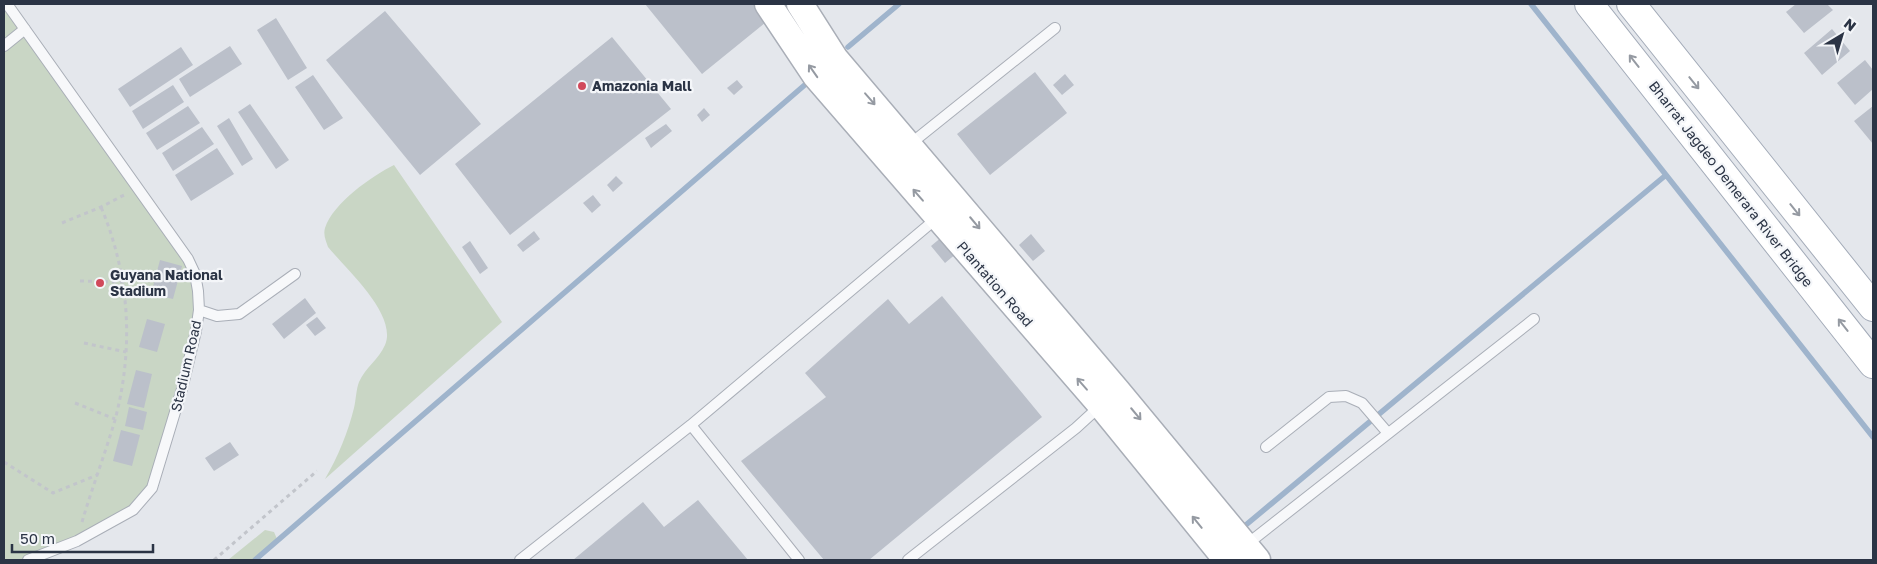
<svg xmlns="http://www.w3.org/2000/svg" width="1877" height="564" viewBox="0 0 1877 564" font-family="'Golos Text',sans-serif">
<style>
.green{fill:#c9d6c5}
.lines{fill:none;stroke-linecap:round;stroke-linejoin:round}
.stream{stroke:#9fb4cc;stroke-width:5.5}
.building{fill:#bbc0ca}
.lane-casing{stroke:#a9aeb7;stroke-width:12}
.secondary-casing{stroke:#a9aeb7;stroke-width:29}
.primary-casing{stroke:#a3abb8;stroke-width:30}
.path{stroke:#c2c5cb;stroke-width:3;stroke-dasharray:4 4;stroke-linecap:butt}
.lane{stroke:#f7f8fa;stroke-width:10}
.secondary{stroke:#fff;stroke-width:26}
.primary{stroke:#fff;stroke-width:28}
.oneway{stroke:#959aa2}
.poi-dot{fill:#d1495b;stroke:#f4f6f9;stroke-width:2}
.labels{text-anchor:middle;stroke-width:4.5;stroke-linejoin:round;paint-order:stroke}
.poi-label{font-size:14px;font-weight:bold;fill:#2b3445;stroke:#f4f6f9;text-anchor:start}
.street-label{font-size:14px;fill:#2b3445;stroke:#f4f6f9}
</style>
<rect width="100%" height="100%" fill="#e4e7ec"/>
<!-- green -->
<path class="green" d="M 4,4 L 188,259 L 199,310 L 156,480 L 133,510 L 28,560 L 4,560 Z
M 394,165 L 502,322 L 325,479 C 338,457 348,432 354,408 C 356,400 356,390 359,382 C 365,368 379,359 385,345 C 398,315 346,269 328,247 C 326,241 323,235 325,228 C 333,203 372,176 394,165 Z
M 265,530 L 274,532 L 277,539 L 273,546 L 257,560 L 228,560 Z"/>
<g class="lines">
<!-- stream -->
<path class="stream" d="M 1531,4 L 1873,437
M 848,47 L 899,4
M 1241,529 L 1666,175
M 255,560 L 807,83"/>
</g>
<!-- building -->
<path class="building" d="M 645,4 L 760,4 L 771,18 L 702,74 Z
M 1796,4 L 1827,4 L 1833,10 L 1804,33 L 1786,12 Z
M 385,11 L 481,124 L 420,175 L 326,60 Z
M 276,18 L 307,68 L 288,80 L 257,30 Z
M 1832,29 L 1850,51 L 1822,75 L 1804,53 Z
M 612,37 L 671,109 L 510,235 L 455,164 Z
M 230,46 L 242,64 L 190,97 L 179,79 Z
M 181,47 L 193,65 L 130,107 L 118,89 Z
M 1865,60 L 1873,70 L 1873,89 L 1855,105 L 1837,83 Z
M 1035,72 L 1067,113 L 990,175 L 957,134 Z
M 1065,74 L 1074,85 L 1062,95 L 1053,85 Z
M 313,75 L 343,118 L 324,130 L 295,87 Z
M 737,80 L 743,87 L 734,95 L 727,88 Z
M 173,85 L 184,102 L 143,129 L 132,111 Z
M 250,104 L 289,160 L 276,169 L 238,112 Z
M 188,106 L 200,123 L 157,150 L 146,133 Z
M 1873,106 L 1873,144 L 1854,121 Z
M 704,108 L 710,115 L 702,122 L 697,115 Z
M 229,118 L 253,159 L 242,166 L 217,126 Z
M 666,124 L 672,131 L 651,148 L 645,138 Z
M 202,127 L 214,144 L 173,171 L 162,153 Z
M 217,148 L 234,174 L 191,201 L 175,175 Z
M 616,176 L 623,183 L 613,192 L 607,185 Z
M 593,195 L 601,205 L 592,213 L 583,203 Z
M 534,231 L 540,239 L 523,252 L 517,245 Z
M 1031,234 L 1045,251 L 1033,261 L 1019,245 Z
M 943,236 L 957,253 L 945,263 L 931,246 Z
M 470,241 L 488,268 L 480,274 L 462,247 Z
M 160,260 L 182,266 L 173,299 L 151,294 Z
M 942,296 L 1042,417 L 869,560 L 824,560 L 741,461 L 826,397 L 805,373 L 888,299 L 909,324 Z
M 305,298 L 316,313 L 284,339 L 272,324 Z
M 317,317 L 326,328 L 315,336 L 306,325 Z
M 147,319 L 165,324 L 157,352 L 139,347 Z
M 136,370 L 152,374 L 144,408 L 127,404 Z
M 129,407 L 147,412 L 143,430 L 125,426 Z
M 121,430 L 140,435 L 132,466 L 113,461 Z
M 230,442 L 239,455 L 214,471 L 205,458 Z
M 698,500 L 748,560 L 573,560 L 643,502 L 664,527 Z"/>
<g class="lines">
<defs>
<path id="lane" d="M 7,4 L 188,259 L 195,274 L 198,291 L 199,310 L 196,331 L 182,389 L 152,488 L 133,510 L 77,541 L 28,560
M 4,46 L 25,29
M 909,145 L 1055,28
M 199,310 L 217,316 L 239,314 L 295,274
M 691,425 L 799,560
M 1266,447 L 1329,397 L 1346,396 L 1362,403 L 1387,432
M 1246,545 L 1534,319
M 520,560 L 691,425 L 937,218
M 908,560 L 1076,428 L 1100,406"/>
<path id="secondary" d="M 768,4 L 816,76 L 1101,405 L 1227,560
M 800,4 L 835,59 L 1117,391 L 1257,560"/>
<path id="primary" d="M 1589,4 L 1873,364
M 1631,4 L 1873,307"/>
</defs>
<!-- lane casing -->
<use href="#lane" class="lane-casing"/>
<!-- secondary casing -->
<use href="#secondary" class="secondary-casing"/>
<!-- primary casing -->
<use href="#primary" class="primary-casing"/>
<!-- path -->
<path class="path" d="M 62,223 L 101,207 L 126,194
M 80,281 L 124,282
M 84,343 L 126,352
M 75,403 L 115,419
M 4,462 L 53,493 L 97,475
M 82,522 C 92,488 105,454 115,420 C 134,348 130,276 101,207
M 214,560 L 317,471"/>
<!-- lane -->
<use href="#lane" class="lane"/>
<!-- secondary -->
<use href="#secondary" class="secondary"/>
<!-- primary -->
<use href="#primary" class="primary"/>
</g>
<!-- one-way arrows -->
<defs><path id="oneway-shaft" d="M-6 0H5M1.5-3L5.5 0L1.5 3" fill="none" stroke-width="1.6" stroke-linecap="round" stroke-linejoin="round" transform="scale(1.25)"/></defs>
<g class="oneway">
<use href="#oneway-shaft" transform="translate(1634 61) rotate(-128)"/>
<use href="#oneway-shaft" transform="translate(813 71) rotate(-125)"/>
<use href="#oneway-shaft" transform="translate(1694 83) rotate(51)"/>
<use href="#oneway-shaft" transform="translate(870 99) rotate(49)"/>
<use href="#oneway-shaft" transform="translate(918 195) rotate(-131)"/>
<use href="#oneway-shaft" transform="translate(1795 210) rotate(51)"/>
<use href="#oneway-shaft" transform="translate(975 223) rotate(50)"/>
<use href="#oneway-shaft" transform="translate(1843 325) rotate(-128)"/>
<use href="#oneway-shaft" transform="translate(1082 384) rotate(-131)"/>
<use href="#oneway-shaft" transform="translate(1136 414) rotate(50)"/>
<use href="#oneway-shaft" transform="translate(1197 522) rotate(-129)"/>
</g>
<!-- markers -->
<g class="poi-dot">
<circle cx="582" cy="86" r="5"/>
<circle cx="100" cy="283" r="5"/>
</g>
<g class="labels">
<!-- poi labels -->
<g class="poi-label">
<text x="592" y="91">Amazonia Mall</text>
<text x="110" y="280">Guyana National<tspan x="110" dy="16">Stadium</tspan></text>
</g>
<!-- street labels -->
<g class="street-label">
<text transform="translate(1731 184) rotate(52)" y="5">Bharrat Jagdeo Demerara River Bridge</text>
<text transform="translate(995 284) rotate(49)" y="5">Plantation Road</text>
<text transform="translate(186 366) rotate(-77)" y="5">Stadium Road</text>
</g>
</g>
<!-- border -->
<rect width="1877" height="564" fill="none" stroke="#2b3445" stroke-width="10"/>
<!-- north arrow -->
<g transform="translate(1842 35) rotate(38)" stroke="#f4f6f9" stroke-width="4" paint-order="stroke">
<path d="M0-4L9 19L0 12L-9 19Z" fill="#2b3445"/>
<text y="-8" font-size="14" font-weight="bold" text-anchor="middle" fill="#2b3445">N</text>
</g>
<!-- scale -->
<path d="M12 544v8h141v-8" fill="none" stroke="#2b3445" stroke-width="2.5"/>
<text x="20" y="544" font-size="15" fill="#2b3445" stroke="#f4f6f9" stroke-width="4" paint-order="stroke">50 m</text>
</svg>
